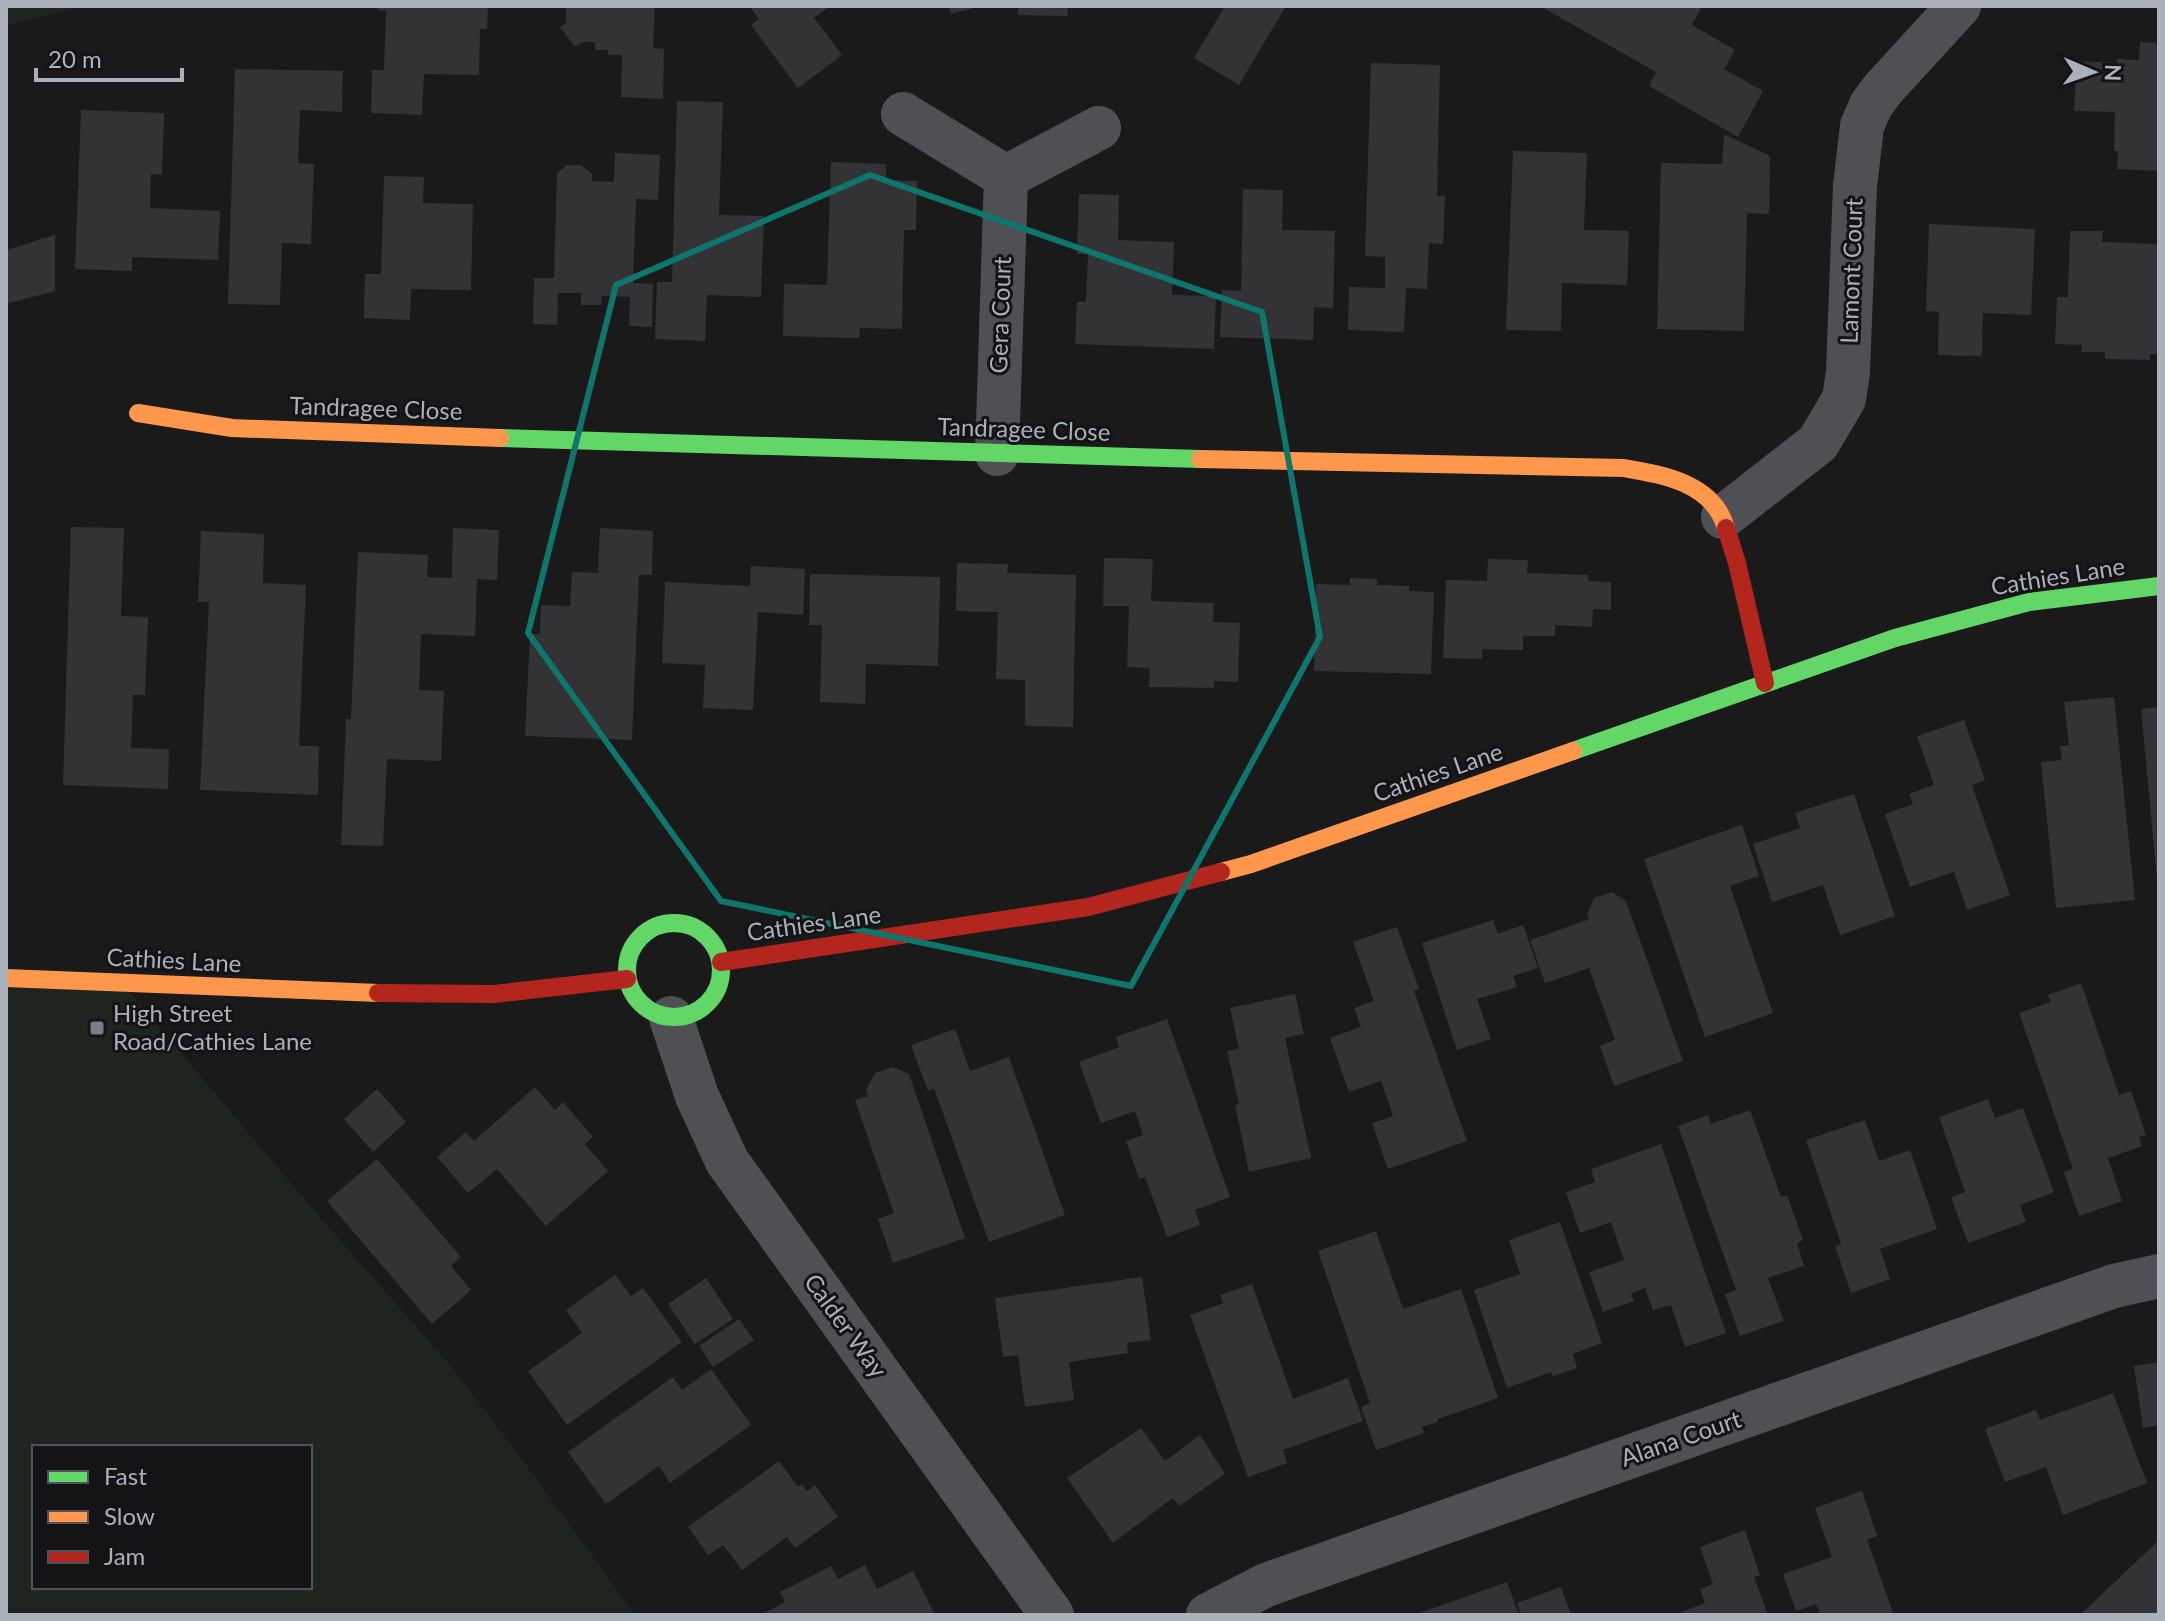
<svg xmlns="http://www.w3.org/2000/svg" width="2165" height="1621" viewBox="0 0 2165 1621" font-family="Lato,sans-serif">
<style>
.green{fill:#1e251f;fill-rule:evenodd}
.building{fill:#333335}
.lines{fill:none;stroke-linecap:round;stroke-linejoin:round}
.street{stroke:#4e5054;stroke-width:44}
.fast{stroke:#63d668;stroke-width:18}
.slow{stroke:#ff974d;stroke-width:18}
.jam{stroke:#b3261e;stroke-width:18}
.marked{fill:none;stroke:#0f766e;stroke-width:6;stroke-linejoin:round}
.poi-dot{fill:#787c83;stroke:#141417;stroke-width:3}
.labels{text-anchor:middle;stroke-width:6;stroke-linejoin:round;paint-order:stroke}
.street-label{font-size:24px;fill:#abb1bb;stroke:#141417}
.poi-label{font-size:24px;fill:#abb1bb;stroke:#141417;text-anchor:start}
</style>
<rect width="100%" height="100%" fill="#1a1a1b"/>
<!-- green -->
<path class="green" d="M 6,6 L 84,6 L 6,26 Z
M 6,978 L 122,983 L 312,1208 L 455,1371 L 527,1466 L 635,1615 L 6,1615 ZM 34,1447 L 310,1447 L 310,1587 L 34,1587 Z"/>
<!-- building -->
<path class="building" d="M 378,6 L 488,6 L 487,29 L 480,29 L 479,75 L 424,74 L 422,115 L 371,113 L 372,70 L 384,70 L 386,11 L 378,10 Z
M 566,6 L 655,6 L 653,48 L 664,49 L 663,99 L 621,97 L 622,55 L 608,55 L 608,50 L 595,50 L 595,42 L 582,42 L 575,47 L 560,27 L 566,23 Z
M 749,6 L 830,6 L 814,18 L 842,55 L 798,88 L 751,25 L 759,19 Z
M 949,6 L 978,6 L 978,7 L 951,14 Z
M 1018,6 L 1068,6 L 1067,16 L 1018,15 Z
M 1225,6 L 1286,6 L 1239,85 L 1194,58 Z
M 1540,6 L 1697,6 L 1701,8 L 1692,25 L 1735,50 L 1724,69 L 1763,91 L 1738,137 L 1649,86 L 1656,72 Z
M 2140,42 L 2159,43 L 2159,171 L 2117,169 L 2118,151 L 2114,151 L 2115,112 L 2074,111 L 2077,61 L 2117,63 L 2117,59 L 2139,60 Z
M 1371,63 L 1440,65 L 1437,196 L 1445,196 L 1443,244 L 1429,243 L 1427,289 L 1406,288 L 1404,332 L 1348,330 L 1349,287 L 1385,288 L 1385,257 L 1365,256 Z
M 235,69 L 343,71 L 342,112 L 300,110 L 298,163 L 314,164 L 311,244 L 282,243 L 280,305 L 228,304 Z
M 677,101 L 723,102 L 719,215 L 764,216 L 761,297 L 707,295 L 705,341 L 655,339 L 657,282 L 672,282 Z
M 81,110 L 164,113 L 162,175 L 151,174 L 150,208 L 220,211 L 218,260 L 132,257 L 132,271 L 75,269 Z
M 1724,134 L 1770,156 L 1769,214 L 1747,213 L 1744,331 L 1657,329 L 1661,163 L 1722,164 Z
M 1513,151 L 1587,153 L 1584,230 L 1629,231 L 1627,285 L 1562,283 L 1561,331 L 1506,330 Z
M 615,153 L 660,155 L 658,200 L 636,199 L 633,283 L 653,284 L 652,327 L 629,326 L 630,297 L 602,296 L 601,305 L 581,305 L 581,293 L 558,293 L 557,325 L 533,324 L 534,278 L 554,278 L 557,173 L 567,165 L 581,165 L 592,174 L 592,181 L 614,182 Z
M 831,162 L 886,164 L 886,180 L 917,181 L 916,230 L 904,230 L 902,329 L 860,328 L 859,338 L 783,336 L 784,284 L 827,285 Z
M 384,176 L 424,177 L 423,203 L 473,204 L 471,290 L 411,289 L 410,320 L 364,318 L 365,274 L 381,274 Z
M 1243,189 L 1283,190 L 1282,230 L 1335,231 L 1333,308 L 1314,307 L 1313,340 L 1220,337 L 1222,290 L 1241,291 Z
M 1079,194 L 1119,195 L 1118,240 L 1174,242 L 1172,295 L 1216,296 L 1214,349 L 1075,344 L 1077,302 L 1086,302 L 1088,254 L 1077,254 Z
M 1929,224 L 2035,229 L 2031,315 L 1983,313 L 1982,356 L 1938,355 L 1939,312 L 1926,311 Z
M 2070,231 L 2103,231 L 2102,242 L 2159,244 L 2159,354 L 2150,354 L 2150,360 L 2105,359 L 2105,352 L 2081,352 L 2082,345 L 2055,344 L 2057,297 L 2068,297 Z
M 55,235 L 55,291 L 6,304 L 6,250 Z
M 71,527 L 124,528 L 121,616 L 148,617 L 145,695 L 133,695 L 131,748 L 169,749 L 168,789 L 63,785 Z
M 453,528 L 499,530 L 497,580 L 477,579 L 475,636 L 421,634 L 419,690 L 444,691 L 441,761 L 387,759 L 383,846 L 341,845 L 346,719 L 351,719 L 358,552 L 428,555 L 427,577 L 452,578 Z
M 600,528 L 653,531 L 652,575 L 639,575 L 632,740 L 525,736 L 530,634 L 540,634 L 541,605 L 570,606 L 572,572 L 598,573 Z
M 201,531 L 264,534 L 263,583 L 306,585 L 299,746 L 319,746 L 318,795 L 200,790 L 209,602 L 198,602 Z
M 1104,558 L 1153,559 L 1151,601 L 1214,603 L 1213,622 L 1240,623 L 1238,682 L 1214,681 L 1214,688 L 1149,687 L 1150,668 L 1127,667 L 1129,606 L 1103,606 Z
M 1488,559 L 1528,560 L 1527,573 L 1588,575 L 1588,581 L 1611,582 L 1611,610 L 1593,609 L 1592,627 L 1555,625 L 1555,636 L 1523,636 L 1523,650 L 1482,649 L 1482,659 L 1443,658 L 1446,580 L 1487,581 Z
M 957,563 L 1008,564 L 1007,573 L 1076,575 L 1073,727 L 1025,726 L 1025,680 L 996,679 L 998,612 L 956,611 Z
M 751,566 L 805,569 L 803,615 L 758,612 L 753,710 L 703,708 L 705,665 L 662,663 L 665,582 L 750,586 Z
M 810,574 L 940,577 L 938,666 L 866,664 L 865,704 L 820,702 L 822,625 L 809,625 Z
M 1350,578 L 1377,579 L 1377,585 L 1409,586 L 1409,591 L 1434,592 L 1431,674 L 1314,671 L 1316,584 L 1350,585 Z
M 2114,697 L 2135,900 L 2056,908 L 2041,762 L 2062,760 L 2060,746 L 2069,745 L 2064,702 Z
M 2159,707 L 2159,880 L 2157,880 L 2141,709 Z
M 1964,720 L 1985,780 L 1972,785 L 2010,895 L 1967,910 L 1954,872 L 1910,887 L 1885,814 L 1913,804 L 1909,794 L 1934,785 L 1917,736 Z
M 1854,794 L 1895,916 L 1840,935 L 1823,885 L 1772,902 L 1753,844 L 1800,828 L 1795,813 Z
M 1742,825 L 1759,876 L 1730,886 L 1773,1013 L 1705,1037 L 1644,859 Z
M 1612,892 L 1626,901 L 1683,1061 L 1614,1086 L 1600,1046 L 1615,1040 L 1589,968 L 1545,983 L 1530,940 L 1590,919 L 1587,914 L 1594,898 Z
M 1493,920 L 1498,934 L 1523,925 L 1538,968 L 1513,976 L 1517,987 L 1477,999 L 1491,1039 L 1457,1050 L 1422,943 Z
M 1397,927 L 1419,989 L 1414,991 L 1467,1141 L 1388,1169 L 1372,1123 L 1393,1116 L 1381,1081 L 1349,1092 L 1330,1038 L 1361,1027 L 1354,1008 L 1374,1001 L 1353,942 Z
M 2081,983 L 2119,1095 L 2131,1091 L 2146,1135 L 2139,1137 L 2142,1146 L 2108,1158 L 2122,1201 L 2079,1216 L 2064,1172 L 2073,1169 L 2019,1013 L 2051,1002 L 2048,995 Z
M 1295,994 L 1304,1034 L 1285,1038 L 1311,1158 L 1249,1172 L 1235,1105 L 1239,1104 L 1227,1051 L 1239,1049 L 1230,1008 Z
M 1167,1019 L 1230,1197 L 1195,1210 L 1200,1225 L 1167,1237 L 1145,1177 L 1139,1179 L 1126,1141 L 1143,1135 L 1135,1111 L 1101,1123 L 1079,1062 L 1119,1047 L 1116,1037 Z
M 955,1029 L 970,1071 L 1009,1057 L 1065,1215 L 989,1242 L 934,1088 L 928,1091 L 911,1045 Z
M 893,1067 L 909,1074 L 965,1238 L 893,1263 L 878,1219 L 894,1213 L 855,1100 L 868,1096 L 866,1090 L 875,1073 Z
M 535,1087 L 555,1110 L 563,1102 L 593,1137 L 585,1144 L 608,1171 L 546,1226 L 497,1169 L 468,1193 L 437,1157 L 466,1132 L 474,1141 Z
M 377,1089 L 406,1122 L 373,1152 L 344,1119 Z
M 1988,1099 L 1995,1118 L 2023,1108 L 2054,1192 L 2020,1205 L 2026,1222 L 1968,1243 L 1951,1197 L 1965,1192 L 1939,1117 Z
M 1750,1110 L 1781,1197 L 1787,1195 L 1803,1240 L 1797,1243 L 1804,1266 L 1768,1278 L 1784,1321 L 1740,1336 L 1725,1294 L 1736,1290 L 1678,1126 L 1708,1115 L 1711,1124 Z
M 1865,1120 L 1879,1161 L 1910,1150 L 1937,1229 L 1880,1249 L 1890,1279 L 1851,1293 L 1835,1246 L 1841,1244 L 1806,1140 Z
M 1661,1144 L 1726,1333 L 1685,1347 L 1671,1305 L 1653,1310 L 1645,1288 L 1631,1293 L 1634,1301 L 1603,1312 L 1589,1272 L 1624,1260 L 1611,1222 L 1580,1233 L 1566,1192 L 1595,1182 L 1591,1169 Z
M 377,1159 L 461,1257 L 451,1266 L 471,1290 L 432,1324 L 327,1201 Z
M 1560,1222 L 1602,1343 L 1573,1354 L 1577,1368 L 1553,1376 L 1551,1372 L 1507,1388 L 1474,1290 L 1520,1274 L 1509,1240 Z
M 1376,1231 L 1403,1309 L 1461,1289 L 1498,1398 L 1438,1419 L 1438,1422 L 1422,1427 L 1424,1433 L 1376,1450 L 1361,1407 L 1370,1403 L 1318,1251 Z
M 615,1275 L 631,1296 L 643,1288 L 682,1342 L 567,1425 L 528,1371 L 582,1333 L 566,1310 Z
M 1142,1277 L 1151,1340 L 1127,1343 L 1128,1353 L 1069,1362 L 1074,1400 L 1025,1407 L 1018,1355 L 1003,1357 L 995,1298 Z
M 706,1278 L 733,1319 L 695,1344 L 668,1304 Z
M 1252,1284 L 1293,1399 L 1348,1378 L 1363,1421 L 1283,1450 L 1287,1463 L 1248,1477 L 1190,1315 L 1223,1303 L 1220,1295 Z
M 739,1319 L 754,1340 L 713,1367 L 699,1346 Z
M 2159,1362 L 2159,1425 L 2143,1428 L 2134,1366 Z
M 711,1369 L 751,1425 L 670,1483 L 659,1466 L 606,1504 L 568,1452 L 673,1377 L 682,1390 Z
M 2113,1393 L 2147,1483 L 2063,1515 L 2046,1467 L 2005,1482 L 1985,1429 L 2036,1410 L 2040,1420 Z
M 1141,1428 L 1165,1461 L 1200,1435 L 1225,1474 L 1179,1506 L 1173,1498 L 1113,1543 L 1067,1478 Z
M 779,1461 L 798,1487 L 802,1484 L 807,1491 L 815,1485 L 838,1517 L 795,1548 L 787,1537 L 742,1570 L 723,1545 L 708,1555 L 688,1527 Z
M 1862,1491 L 1877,1536 L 1867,1540 L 1894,1615 L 1820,1615 L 1816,1604 L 1796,1611 L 1783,1574 L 1832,1557 L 1815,1508 Z
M 1745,1530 L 1760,1575 L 1754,1577 L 1768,1615 L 1682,1615 L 1681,1612 L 1705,1603 L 1700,1589 L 1713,1584 L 1700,1547 Z
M 2159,1540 L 2159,1615 L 2080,1615 Z
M 865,1565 L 877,1589 L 913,1571 L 935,1615 L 760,1615 L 785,1602 L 780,1592 L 831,1566 L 838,1579 Z
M 1507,1582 L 1519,1615 L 1414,1615 Z
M 1561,1587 L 1571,1615 L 1521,1615 L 1517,1603 Z"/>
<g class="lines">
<!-- street -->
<path class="street" d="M 903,114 L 1006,177 L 1099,128
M 997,454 L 1006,177
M 1723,517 L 1818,443 L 1844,399 L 1848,372 L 1855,186 L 1862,126 L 1871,105 L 1883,89 L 1959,6
M 671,1018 L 697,1096 L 727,1161 L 1052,1615
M 1208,1615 L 1266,1585 L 2114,1286 L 2159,1276"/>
<!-- fast -->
<path class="fast" d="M 500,438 L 1200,459
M 1573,751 L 1895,638 L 2029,602 L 2159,586
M627 970a47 47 0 1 1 94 0a47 47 0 1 1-94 0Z"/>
<!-- slow -->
<path class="slow" d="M 138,413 L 232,428 L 500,438
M 1200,459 L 1624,468 C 1664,475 1713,483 1726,528
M 1221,872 L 1251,864 L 1573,751
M 6,978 L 378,993"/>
<!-- jam -->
<path class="jam" d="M 1726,528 L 1737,563 L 1765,683
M 721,962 L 1088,907 L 1221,872
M 378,993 L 494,994 L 627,979"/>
</g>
<!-- marked area -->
<path class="marked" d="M 870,175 L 1262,312 L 1320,637 L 1131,986 L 721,901 L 528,633 L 616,285 Z"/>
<!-- markers -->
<rect class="poi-dot" x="89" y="1020" width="16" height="16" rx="4"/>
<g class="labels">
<!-- street labels -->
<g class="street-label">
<text transform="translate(1852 271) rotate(-88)" y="8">Lamont Court</text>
<text transform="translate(1001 315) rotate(-88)" y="8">Gera Court</text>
<text transform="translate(376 409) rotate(2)" y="8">Tandragee Close</text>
<text transform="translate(1024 430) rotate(2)" y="8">Tandragee Close</text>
<text transform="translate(2058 577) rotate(-9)" y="8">Cathies Lane</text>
<text transform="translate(1438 773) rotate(-19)" y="8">Cathies Lane</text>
<text transform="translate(814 924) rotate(-8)" y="8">Cathies Lane</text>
<text transform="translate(174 961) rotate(3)" y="8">Cathies Lane</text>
<text transform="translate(845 1326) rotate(54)" y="8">Calder Way</text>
<text transform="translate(1681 1439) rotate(-19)" y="8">Alana Court</text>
</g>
<!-- poi labels -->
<g class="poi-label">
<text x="113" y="1022">High Street<tspan x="113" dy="28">Road/Cathies Lane</tspan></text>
</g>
</g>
<!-- border -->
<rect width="2165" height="1621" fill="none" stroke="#abb1bb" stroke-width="16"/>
<!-- legend -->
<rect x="32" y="1445" width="280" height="144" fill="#141417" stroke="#505359" stroke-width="2"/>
<rect x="48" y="1471" width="40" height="12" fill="#63d668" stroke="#505359" stroke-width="2"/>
<text x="104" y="1485" font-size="24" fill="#abb1bb">Fast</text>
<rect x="48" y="1511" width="40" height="12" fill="#ff974d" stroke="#505359" stroke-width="2"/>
<text x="104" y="1525" font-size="24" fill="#abb1bb">Slow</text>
<rect x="48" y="1551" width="40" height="12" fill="#b3261e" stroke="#505359" stroke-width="2"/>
<text x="104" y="1565" font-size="24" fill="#abb1bb">Jam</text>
<!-- north arrow -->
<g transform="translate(2093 72) rotate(92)" stroke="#141417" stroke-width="6" paint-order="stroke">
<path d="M0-6L14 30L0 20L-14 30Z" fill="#abb1bb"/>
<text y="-12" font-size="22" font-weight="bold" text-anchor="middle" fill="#abb1bb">N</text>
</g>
<!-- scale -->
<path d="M36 68v12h146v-12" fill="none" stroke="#abb1bb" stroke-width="4"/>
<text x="48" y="68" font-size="24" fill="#abb1bb" stroke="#141417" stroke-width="6" paint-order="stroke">20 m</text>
</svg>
